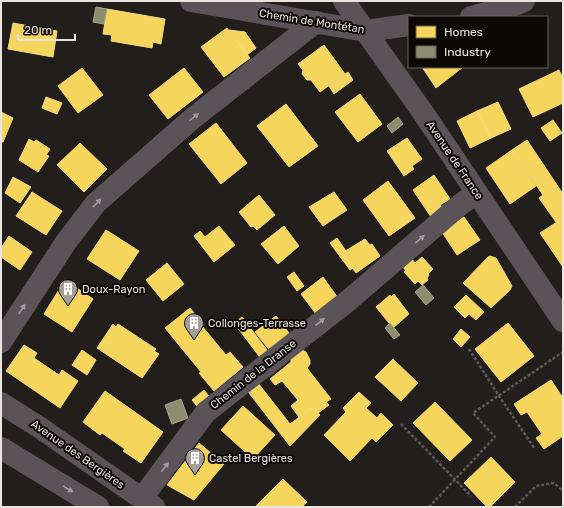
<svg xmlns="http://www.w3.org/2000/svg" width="564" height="508" viewBox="0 0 564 508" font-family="Rubik,sans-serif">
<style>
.homes{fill:#f6d55c;stroke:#f2da84}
.industry{fill:#8c8c6e;stroke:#a8a690}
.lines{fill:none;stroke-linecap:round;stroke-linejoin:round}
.path{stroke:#5e5a5d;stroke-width:2.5;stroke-dasharray:3 2;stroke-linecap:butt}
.minor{stroke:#5a5459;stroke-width:22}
.tertiary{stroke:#5a5459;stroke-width:22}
.oneway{fill:#a29c9c}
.labels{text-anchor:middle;stroke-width:4;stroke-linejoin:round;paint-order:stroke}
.street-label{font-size:11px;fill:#eae4e0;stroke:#0c0806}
.poi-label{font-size:11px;fill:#eae4e0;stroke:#0c0806;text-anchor:start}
</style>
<rect width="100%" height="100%" fill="#221e1c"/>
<!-- homes -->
<path class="homes" d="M 107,9 L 165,19 L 161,44 L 153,42 L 152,48 L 111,41 L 112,35 L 103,34 Z
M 13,23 L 57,31 L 53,57 L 8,49 Z
M 227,28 L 250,58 L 224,77 L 201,47 Z
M 229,30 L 245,32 L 256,48 L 247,55 Z
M 324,45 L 345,74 L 320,92 L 311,80 L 307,80 L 302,74 L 303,70 L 298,64 Z
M 422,67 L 463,67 L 436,88 Z
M 82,68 L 103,95 L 78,113 L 58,86 Z
M 184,68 L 203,92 L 168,119 L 149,95 Z
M 559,70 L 563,78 L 563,103 L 533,117 L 519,89 Z
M 348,72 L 353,80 L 334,94 L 329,86 Z
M 360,94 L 382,124 L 358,142 L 335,112 Z
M 46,97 L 62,103 L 57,114 L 42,108 Z
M 498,102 L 511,129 L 491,138 L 477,111 Z
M 286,104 L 318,146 L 289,167 L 257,126 Z
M 477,111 L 491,138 L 470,148 L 457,121 Z
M 1,112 L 13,118 L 3,142 L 1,142 Z
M 553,120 L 562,133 L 550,141 L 541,128 Z
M 216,123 L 247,163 L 221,184 L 189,144 Z
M 407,138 L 422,159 L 412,166 L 414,169 L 404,176 L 387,151 Z
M 29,139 L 34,142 L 36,140 L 50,149 L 46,155 L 49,156 L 38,172 L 19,160 Z
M 527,140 L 563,194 L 563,218 L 556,222 L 539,198 L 543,195 L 512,150 Z
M 80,143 L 107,169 L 84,192 L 57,165 Z
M 512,150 L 536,186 L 510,204 L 486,168 Z
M 434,175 L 450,199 L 440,205 L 443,209 L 431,217 L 413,190 Z
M 13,177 L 31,187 L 20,203 L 5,193 Z
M 388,181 L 415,218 L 389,236 L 363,200 Z
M 32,192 L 62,211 L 46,235 L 16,216 Z
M 334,192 L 347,210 L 323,226 L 309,207 Z
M 259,195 L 275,215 L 257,230 L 253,226 L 251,227 L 239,212 Z
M 464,217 L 480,240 L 457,255 L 442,232 Z
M 563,218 L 563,267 L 540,233 Z
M 219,226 L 235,245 L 214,262 L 194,236 L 200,231 L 205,237 Z
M 284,226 L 299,246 L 278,264 L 261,244 Z
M 106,230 L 139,251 L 120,280 L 87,259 Z
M 9,236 L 32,252 L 20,270 L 1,257 L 1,248 Z
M 337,238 L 346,251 L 342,253 L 353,268 L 350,270 L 330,243 Z
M 365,239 L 370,245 L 372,244 L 380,256 L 356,273 L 342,253 Z
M 490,256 L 496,258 L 512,286 L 510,290 L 491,308 L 463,283 L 488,257 Z
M 422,257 L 433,269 L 428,274 L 429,275 L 427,278 L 428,280 L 422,285 L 418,281 L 415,284 L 404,272 L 406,271 L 403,267 L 412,259 L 415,263 Z
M 167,263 L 184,284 L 163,301 L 146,280 Z
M 294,272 L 304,286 L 297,291 L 287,277 Z
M 323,277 L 338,298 L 316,314 L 301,294 Z
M 65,280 L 93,299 L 72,332 L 44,314 Z
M 394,294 L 409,314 L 393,328 L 376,307 L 390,295 L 391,297 Z
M 466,295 L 484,312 L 476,320 L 469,314 L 465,318 L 454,307 Z
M 190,308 L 204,325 L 202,326 L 226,355 L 230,352 L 243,367 L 214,391 L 199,373 L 201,372 L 165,328 Z
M 276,316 L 292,337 L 271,352 L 255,332 Z
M 242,317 L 270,354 L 262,360 L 234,323 Z
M 508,323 L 534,356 L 501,382 L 475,349 Z
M 113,324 L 116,327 L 118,324 L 156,349 L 154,351 L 159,354 L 142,378 L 97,348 Z
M 461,329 L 470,337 L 461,347 L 453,339 Z
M 24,345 L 37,353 L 34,358 L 59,375 L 62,370 L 78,381 L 60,408 L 6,371 Z
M 82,350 L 96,360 L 87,375 L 72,365 Z
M 302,350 L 306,352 L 310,360 L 310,364 L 307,368 L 331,399 L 326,402 L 329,405 L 318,413 L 313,407 L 299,417 L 291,406 L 298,400 L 282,381 L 275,385 L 270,379 L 291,362 L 291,358 Z
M 393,359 L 418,383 L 401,401 L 375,377 Z
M 551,380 L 563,398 L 563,436 L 544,449 L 536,438 L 542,434 L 527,412 L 521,415 L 514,404 Z
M 258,383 L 290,424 L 313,407 L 320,415 L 290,446 L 246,389 Z
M 204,390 L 212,400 L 200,410 L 192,400 Z
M 105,391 L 163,432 L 141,463 L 123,451 L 125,449 L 102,433 L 100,435 L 83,422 Z
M 359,392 L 371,403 L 366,408 L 377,418 L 381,413 L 393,425 L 376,442 L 372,438 L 350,461 L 324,435 L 346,412 L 343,408 Z
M 435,402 L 472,440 L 450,461 L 413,423 Z
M 243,406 L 275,435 L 253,459 L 221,430 Z
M 199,443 L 224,464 L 194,500 L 167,485 Z
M 491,457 L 515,482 L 490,507 L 487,507 L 464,483 Z
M 283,479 L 307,502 L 302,507 L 255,507 Z"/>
<!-- industry -->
<path class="industry" d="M 96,7 L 107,9 L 104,24 L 93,22 Z
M 398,117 L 403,124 L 392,133 L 387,126 Z
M 423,285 L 434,298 L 426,305 L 415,292 Z
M 390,323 L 400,335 L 394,339 L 385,328 Z
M 181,399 L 188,418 L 172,424 L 165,405 Z"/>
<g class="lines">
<!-- path -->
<path class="path" d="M 469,349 L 499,396 L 535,449
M 401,424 L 471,496
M 429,507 L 495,437 L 473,413 L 563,352
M 515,507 L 536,486 L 554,483 L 563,491"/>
<!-- minor -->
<path class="minor" d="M 344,1 L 424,114 L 563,321
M 1,342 L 66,242 L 96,203 L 193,118 L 316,22
M 142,498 L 206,412 L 349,300 L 461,204 L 477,193"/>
<!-- tertiary -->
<path class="tertiary" d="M 191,1 L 366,31 L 409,25
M 471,17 L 515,5 L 524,1
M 1,403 L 39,427 L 154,507
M 1,448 L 98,507"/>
</g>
<!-- one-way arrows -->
<defs><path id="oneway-solid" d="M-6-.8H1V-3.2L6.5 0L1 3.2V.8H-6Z"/></defs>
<g class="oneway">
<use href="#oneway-solid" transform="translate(194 117) rotate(-39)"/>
<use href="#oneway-solid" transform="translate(97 203) rotate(-46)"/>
<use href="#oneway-solid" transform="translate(420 239) rotate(-40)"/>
<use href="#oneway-solid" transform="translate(22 309) rotate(-57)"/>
<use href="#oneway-solid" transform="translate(320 322) rotate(-38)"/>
<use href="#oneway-solid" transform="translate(165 467) rotate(-53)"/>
<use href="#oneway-solid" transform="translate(68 489) rotate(31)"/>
</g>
<!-- icons -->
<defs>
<symbol id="building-pin" viewBox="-11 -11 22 30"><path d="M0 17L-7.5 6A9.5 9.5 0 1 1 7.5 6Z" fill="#a49f9b" stroke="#0c0806"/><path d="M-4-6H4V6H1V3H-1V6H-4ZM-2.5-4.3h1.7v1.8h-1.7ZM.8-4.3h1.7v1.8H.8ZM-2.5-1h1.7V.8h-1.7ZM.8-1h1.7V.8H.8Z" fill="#fff"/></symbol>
</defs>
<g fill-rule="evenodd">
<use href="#building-pin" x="57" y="278" width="22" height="30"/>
<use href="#building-pin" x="183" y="312" width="22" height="30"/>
<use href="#building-pin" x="184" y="447" width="22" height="30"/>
</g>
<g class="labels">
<!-- street labels -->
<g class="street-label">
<text transform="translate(312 21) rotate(9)" y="4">Chemin de Montétan</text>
<text transform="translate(455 160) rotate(56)" y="4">Avenue de France</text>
<text transform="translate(253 374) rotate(-38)" y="4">Chemin de la Dranse</text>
<text transform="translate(78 454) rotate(35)" y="4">Avenue des Bergières</text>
</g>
<!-- poi labels -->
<g class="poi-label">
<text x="82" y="293">Doux-Rayon</text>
<text x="208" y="327">Collonges-Terrasse</text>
<text x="209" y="462">Castel Bergières</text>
</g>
</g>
<!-- border -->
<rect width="564" height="508" fill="none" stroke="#eae4e0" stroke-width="4"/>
<!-- legend -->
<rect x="408" y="16" width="140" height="52" fill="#0c0806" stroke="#65605d"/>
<rect x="416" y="26" width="20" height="12" fill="#f6d55c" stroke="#65605d"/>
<text x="444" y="36" font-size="12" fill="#eae4e0">Homes</text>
<rect x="416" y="46" width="20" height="12" fill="#8c8c6e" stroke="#65605d"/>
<text x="444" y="56" font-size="12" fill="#eae4e0">Industry</text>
<!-- scale -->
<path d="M18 34v6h57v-6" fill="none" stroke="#eae4e0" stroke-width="2"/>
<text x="24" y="34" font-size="12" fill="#eae4e0" stroke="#0c0806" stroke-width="3" paint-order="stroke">20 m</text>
</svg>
